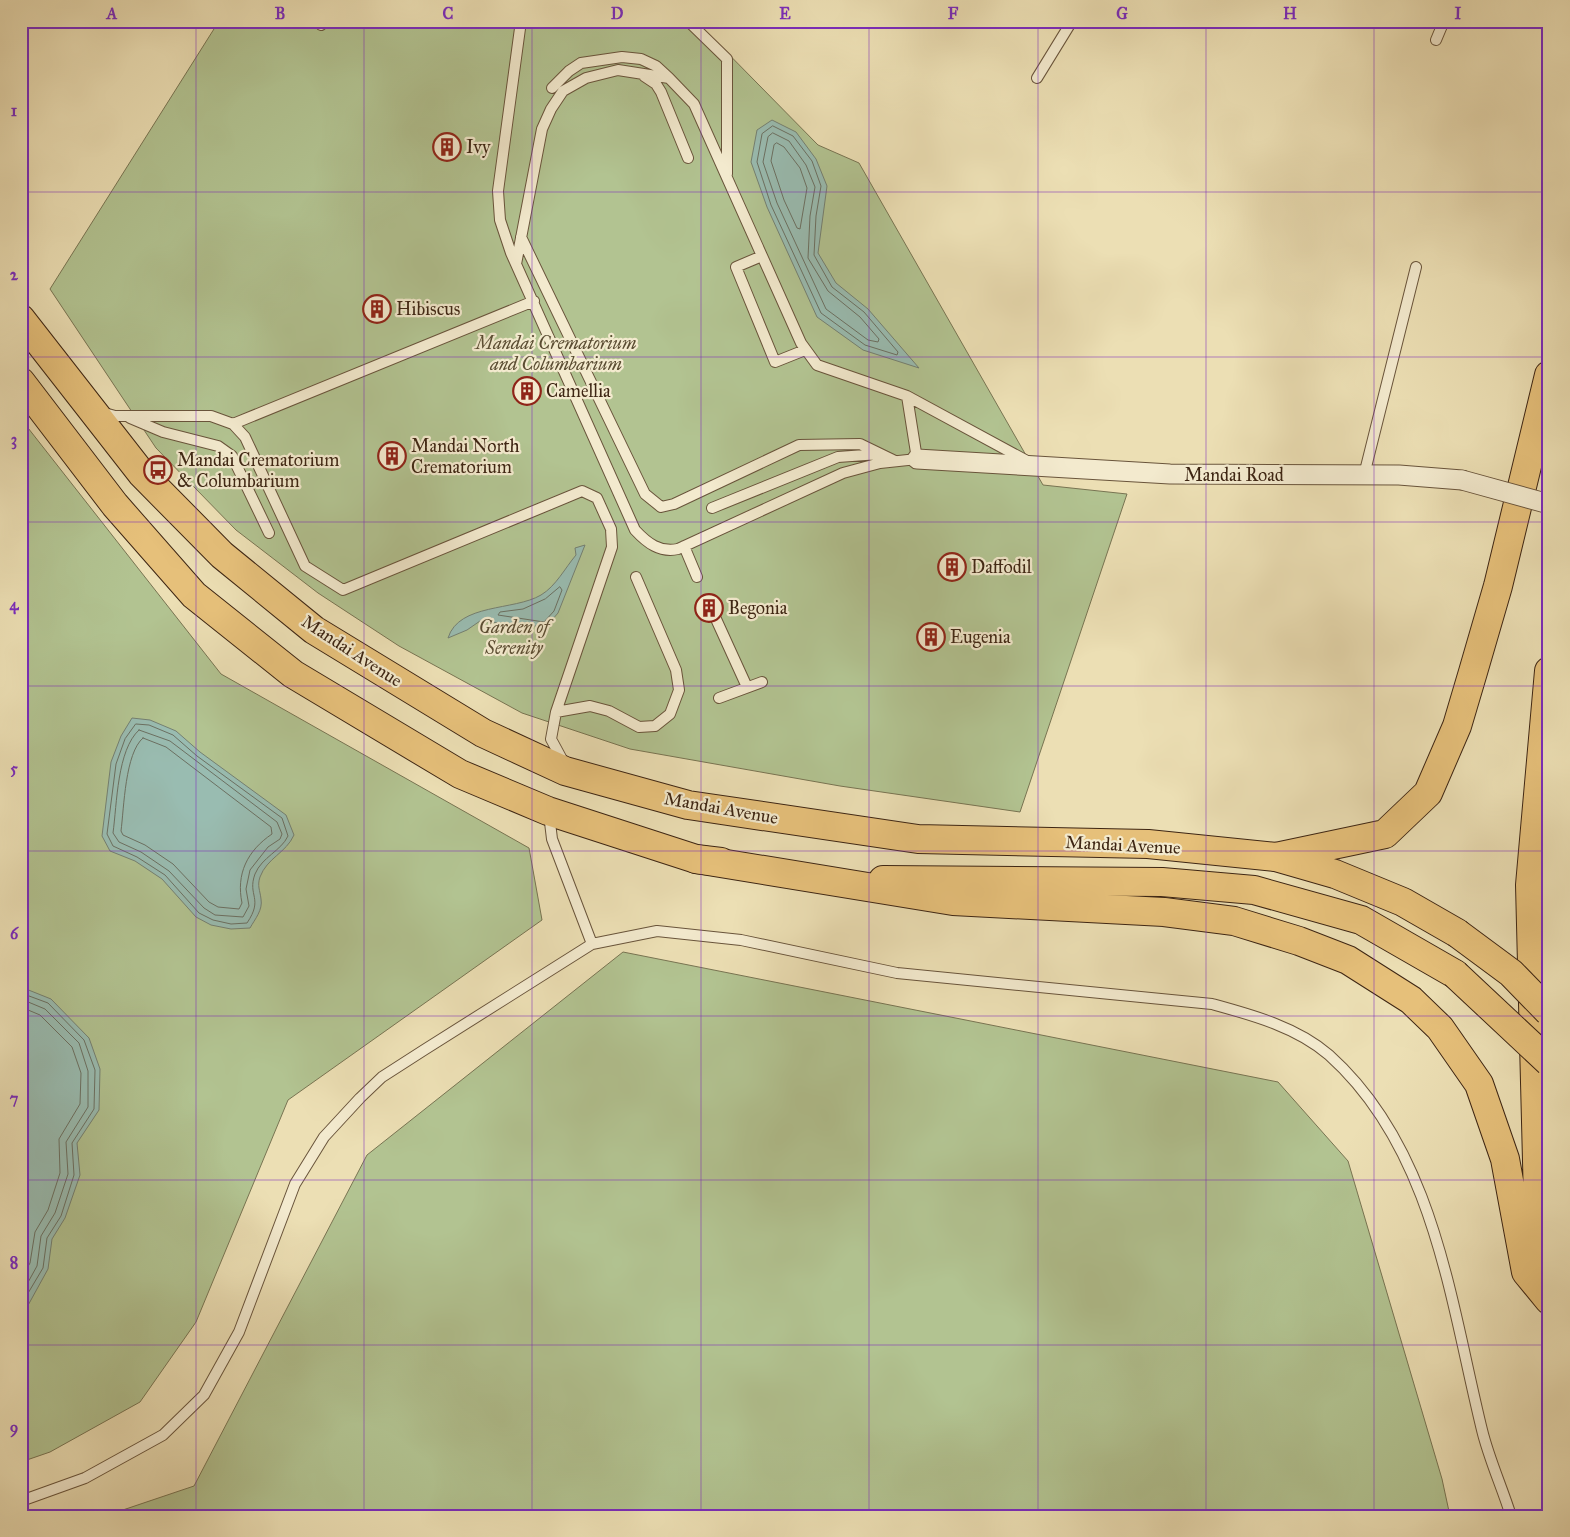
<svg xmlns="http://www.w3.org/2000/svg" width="1570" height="1537" viewBox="0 0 1570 1537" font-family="'IM FELL Great Primer',serif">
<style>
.green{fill:#b2c391;stroke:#787452}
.water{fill:#99bcb1;stroke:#748072}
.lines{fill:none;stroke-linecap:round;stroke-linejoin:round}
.shore{stroke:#6b7062;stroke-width:1}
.lane-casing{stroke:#69543b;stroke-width:12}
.street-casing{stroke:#69543b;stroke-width:21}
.primary-casing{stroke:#3d2513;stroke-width:30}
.highway-casing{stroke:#3d2513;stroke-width:30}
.lane{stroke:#f3eace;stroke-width:10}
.street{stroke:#f3eace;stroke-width:19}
.primary{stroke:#e6c07a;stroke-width:28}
.highway{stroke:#e6c07a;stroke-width:28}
.street-bridge-casing{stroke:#69543b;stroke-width:21;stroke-linecap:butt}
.primary-bridge-casing{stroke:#3d2513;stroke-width:30;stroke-linecap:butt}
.street-bridge{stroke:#f3eace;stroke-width:19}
.primary-bridge{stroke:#e6c07a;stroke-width:28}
.grid{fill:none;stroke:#7b2cbf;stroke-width:1;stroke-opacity:0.55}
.labels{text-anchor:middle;stroke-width:4.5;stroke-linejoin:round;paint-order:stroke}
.poi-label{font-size:18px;fill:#3d2513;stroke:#f3eace;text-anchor:start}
.park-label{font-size:18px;font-style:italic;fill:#5a4c32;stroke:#f3eace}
.street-label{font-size:18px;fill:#3d2513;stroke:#f3eace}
.neatline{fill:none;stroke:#7b2cbf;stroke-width:2}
.grid-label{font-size:16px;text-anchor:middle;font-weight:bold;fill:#7b2cbf}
</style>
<rect width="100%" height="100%" fill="#ecdfb4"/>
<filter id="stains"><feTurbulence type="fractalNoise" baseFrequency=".004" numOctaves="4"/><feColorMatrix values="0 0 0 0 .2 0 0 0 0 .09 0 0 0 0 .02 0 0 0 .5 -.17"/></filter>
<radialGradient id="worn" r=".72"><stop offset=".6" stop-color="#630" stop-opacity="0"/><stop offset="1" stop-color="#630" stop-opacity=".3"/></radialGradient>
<!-- green -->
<path class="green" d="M 219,21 L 696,21 L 818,145 L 859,163 L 1043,485 L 1127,494 L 1020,812 L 840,786 L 630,749 L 522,713 L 399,646 L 318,593 L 236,530 L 156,448 L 50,289 Z
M 21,419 L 221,674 L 529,848 L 542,920 L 288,1100 L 196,1322 L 140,1402 L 50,1452 L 21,1462 Z
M 623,952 L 1278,1082 L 1348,1161 L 1442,1479 L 1450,1516 L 105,1516 L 194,1486 L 367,1155 Z"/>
<!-- water -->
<path class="water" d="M 772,120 L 796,132 L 816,159 L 827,186 L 818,253 L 836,283 L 868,309 L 919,368 L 863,350 L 817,317 L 767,207 L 751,162 L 757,130 Z
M 585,545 L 558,613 L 546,627 L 480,621 L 467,630 L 448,638 C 459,603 514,611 541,595 C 556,586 565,568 576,555 L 575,548 Z
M 132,718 L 150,720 L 176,731 L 200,752 L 286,815 L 294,835 C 286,853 267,858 260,877 C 257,886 260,890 261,899 C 263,910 255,919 250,928 L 231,929 L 211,925 L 196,917 L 162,879 L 135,861 L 110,851 L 102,836 L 111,762 L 121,736 Z
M 21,987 L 51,999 L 89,1038 L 100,1069 L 99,1110 L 77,1143 L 80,1175 L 65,1218 L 52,1239 L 48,1269 L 26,1309 L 21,1310 Z"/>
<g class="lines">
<!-- shore -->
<path class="shore" d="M 773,126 L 793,136 L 812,161 L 821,186 L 816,216 L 814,255 L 832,287 L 864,312 L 898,352 L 897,355 L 865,345 L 821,313 L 771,205 L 757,162 L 762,134 Z
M 773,133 L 789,141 L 806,165 L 815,187 L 810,216 L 808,258 L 828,291 L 860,317 L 879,339 L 878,342 L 868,340 L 826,309 L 777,203 L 763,162 L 768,137 Z
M 777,143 L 784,147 L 800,168 L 807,188 L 800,229 L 797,228 L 784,200 L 771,161 L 774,145 Z
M 560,587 L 562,590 L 554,611 L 544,622 L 498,615 L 500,612 L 523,609 L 545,599 Z
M 136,724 L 149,725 L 173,735 L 197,756 L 282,818 L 288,836 C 281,851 262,857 255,874 C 247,896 264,898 247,923 L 231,924 L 213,920 L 199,913 L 165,875 L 137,857 L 113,846 L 107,834 L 116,764 L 125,739 Z
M 139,730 L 170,741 L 277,822 L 282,834 L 280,839 L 268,847 L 250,870 L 246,889 L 249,906 L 243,917 L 215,915 L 204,908 L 169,871 L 141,852 L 119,842 L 113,833 C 117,804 117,750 139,730 Z
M 143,738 L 166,747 L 271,827 L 272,834 C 247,851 236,874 242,903 L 239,909 L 218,907 L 209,902 L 173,864 L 145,845 L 123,835 L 121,831 C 124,808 125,753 143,738 Z
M 21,993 L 48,1003 L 84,1040 L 95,1070 L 94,1109 L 72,1143 L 74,1175 L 61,1216 L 47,1238 L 43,1268 L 21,1305
M 21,999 L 45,1009 L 79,1043 L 88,1071 L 88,1107 L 66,1142 L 68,1174 L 55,1213 L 41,1236 L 37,1266 L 21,1295
M 21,1007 L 40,1015 L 72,1047 L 81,1073 L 80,1104 L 59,1139 L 60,1173 L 48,1210 L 35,1232 L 30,1263 L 21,1279"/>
<defs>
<path id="lane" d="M 521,21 L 498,191 L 500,220 L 511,253 L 635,530 C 647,543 660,553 678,549 L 843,473 L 880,463 L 917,459 L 907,396
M 688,21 L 727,59 L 727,174
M 321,25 L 322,21
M 1436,40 L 1444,21
M 644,76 L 656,84 L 661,92 L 688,158
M 1037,78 L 1072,21
M 552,88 L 569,71 L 581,63 L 622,57 L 641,59 L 656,66 L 669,78 L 694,104 L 801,343 L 817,365 L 907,396 L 1027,461
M 521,237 L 645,494 L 661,507 L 674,504 L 799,445 L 860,444 L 895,461
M 762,256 L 736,267 L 775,362 L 805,350
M 516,264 L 542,129 L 551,109 L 563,91 L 586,78 L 618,70 L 669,78
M 101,412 L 115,416 L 211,416 L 233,424 L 245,437 L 305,566 L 343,590 L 582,491 L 597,498 L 611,529 L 612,547 L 556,712 L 551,739 L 564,763
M 130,418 L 163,432 L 218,446 L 232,456 L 269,533
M 233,424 L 534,301
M 1364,475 L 1416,267
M 712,508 L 838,457 L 879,454
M 684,546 L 697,577
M 716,619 L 747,687
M 719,698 L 762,682
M 556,712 L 590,706 L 609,711 L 639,727 L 655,726 L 670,714 L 679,690 L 676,670 L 636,577
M 549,814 L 552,839 L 592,944
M 21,1501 L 85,1478 L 163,1435 L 204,1395 L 239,1332 L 295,1184 L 324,1137 L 360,1098 L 382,1077 L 424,1050 L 592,944 L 657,931 L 741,940 L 897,973 L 1212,1004 C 1252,1015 1297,1027 1329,1055 C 1434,1149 1450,1300 1482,1430 C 1489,1459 1502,1487 1511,1516"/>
<path id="street" d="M 917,459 L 1170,474 L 1399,475 L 1462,480"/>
<path id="primary" d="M 21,319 L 142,474 L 222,555 L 314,630 L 483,733 L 565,771 L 688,805 L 918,839 L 1148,844 L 1276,857 L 1335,874 L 1403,902 L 1457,933
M 21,382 L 115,505 L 194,595 L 293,674 L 460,774 L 548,811 L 696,859 L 721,862
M 883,880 L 1162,882 L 1254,890 L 1361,920 L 1455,974"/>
<path id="highway" d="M 1549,671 L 1530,885 L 1538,1200 L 1549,1291
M 1276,857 L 1385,834 L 1428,793 L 1457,726 L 1473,672 L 1498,586 L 1549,375
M 696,859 L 953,901 L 1164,912 L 1234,921 L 1299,941 L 1348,960 L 1411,1000 L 1440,1028 L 1479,1084 L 1505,1159 L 1526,1272 L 1549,1300"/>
</defs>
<!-- lane casing -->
<use href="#lane" class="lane-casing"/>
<!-- street casing -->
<use href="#street" class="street-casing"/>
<!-- primary casing -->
<use href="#primary" class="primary-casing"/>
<!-- highway casing -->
<use href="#highway" class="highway-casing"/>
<!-- lane -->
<use href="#lane" class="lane"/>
<!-- street -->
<use href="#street" class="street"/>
<!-- primary -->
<use href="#primary" class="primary"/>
<!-- highway -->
<use href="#highway" class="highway"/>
<defs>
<path id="street-bridge" d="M 1462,480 L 1549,504"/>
<path id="primary-bridge" d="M 1457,933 L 1511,973 L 1549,1012
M 1455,974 L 1549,1062"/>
</defs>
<!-- street-bridge casing -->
<use href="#street-bridge" class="street-bridge-casing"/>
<!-- primary-bridge casing -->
<use href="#primary-bridge" class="primary-bridge-casing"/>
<!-- street-bridge -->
<use href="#street-bridge" class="street-bridge"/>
<!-- primary-bridge -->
<use href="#primary-bridge" class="primary-bridge"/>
</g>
<!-- grid -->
<path class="grid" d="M 196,21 L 196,1516M 364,21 L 364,1516M 532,21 L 532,1516M 701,21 L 701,1516M 869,21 L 869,1516M 1038,21 L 1038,1516M 1206,21 L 1206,1516M 1374,21 L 1374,1516M 21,192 L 1549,192M 21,357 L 1549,357M 21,522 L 1549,522M 21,686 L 1549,686M 21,851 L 1549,851M 21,1016 L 1549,1016M 21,1180 L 1549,1180M 21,1345 L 1549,1345"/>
<!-- icons -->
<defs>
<symbol id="building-ring" viewBox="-11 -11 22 22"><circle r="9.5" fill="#f3eace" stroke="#8f2418" stroke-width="1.5"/><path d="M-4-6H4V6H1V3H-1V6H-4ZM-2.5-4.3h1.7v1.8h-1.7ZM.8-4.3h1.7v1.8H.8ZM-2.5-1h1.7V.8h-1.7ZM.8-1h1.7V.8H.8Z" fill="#8f2418"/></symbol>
<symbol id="bus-ring" viewBox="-11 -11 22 22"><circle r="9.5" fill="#f3eace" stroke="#8f2418" stroke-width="1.5"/><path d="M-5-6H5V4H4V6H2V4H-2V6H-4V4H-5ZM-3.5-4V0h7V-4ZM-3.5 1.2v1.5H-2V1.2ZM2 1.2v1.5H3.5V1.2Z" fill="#8f2418"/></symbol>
</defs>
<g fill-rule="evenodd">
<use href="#building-ring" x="431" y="131" width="32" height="32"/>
<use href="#building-ring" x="361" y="293" width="32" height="32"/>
<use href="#building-ring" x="511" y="375" width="32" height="32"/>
<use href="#building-ring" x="376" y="440" width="32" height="32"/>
<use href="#bus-ring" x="142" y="454" width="32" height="32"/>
<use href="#building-ring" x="936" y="551" width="32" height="32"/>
<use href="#building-ring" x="693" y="592" width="32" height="32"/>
<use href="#building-ring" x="915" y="621" width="32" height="32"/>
</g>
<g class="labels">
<!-- poi labels -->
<g class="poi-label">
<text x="466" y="153">Ivy</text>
<text x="396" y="315">Hibiscus</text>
<text x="546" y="397">Camellia</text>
<text x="411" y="452">Mandai North<tspan x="411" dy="21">Crematorium</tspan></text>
<text x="177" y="466">Mandai Crematorium<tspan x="177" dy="21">&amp; Columbarium</tspan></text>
<text x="971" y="573">Daffodil</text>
<text x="728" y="614">Begonia</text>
<text x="950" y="643">Eugenia</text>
</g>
<!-- park labels -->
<g class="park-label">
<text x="556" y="349">Mandai Crematorium<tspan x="556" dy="21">and Columbarium</tspan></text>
<text x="514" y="633">Garden of<tspan x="514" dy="21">Serenity</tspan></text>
</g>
<!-- street labels -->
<g class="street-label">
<text x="1234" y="481">Mandai Road</text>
<text transform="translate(352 651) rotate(33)" y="6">Mandai Avenue</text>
<text transform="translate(721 808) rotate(10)" y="6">Mandai Avenue</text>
<text transform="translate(1123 845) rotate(3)" y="6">Mandai Avenue</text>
</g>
</g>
<!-- margin -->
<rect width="1570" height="1537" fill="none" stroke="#ecdfb4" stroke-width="55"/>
<rect x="28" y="28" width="1514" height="1482" class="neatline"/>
<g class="grid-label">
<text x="112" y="19">A</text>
<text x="280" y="19">B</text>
<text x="448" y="19">C</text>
<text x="617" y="19">D</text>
<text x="785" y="19">E</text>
<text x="953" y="19">F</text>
<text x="1122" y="19">G</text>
<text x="1290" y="19">H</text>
<text x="1458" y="19">I</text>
<text x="14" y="116">1</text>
<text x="14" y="280">2</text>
<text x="14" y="445">3</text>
<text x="14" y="610">4</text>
<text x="14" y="774">5</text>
<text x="14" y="939">6</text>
<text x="14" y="1104">7</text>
<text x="14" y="1268">8</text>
<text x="14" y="1433">9</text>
</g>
<rect width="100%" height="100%" filter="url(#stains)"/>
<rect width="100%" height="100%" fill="url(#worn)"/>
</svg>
